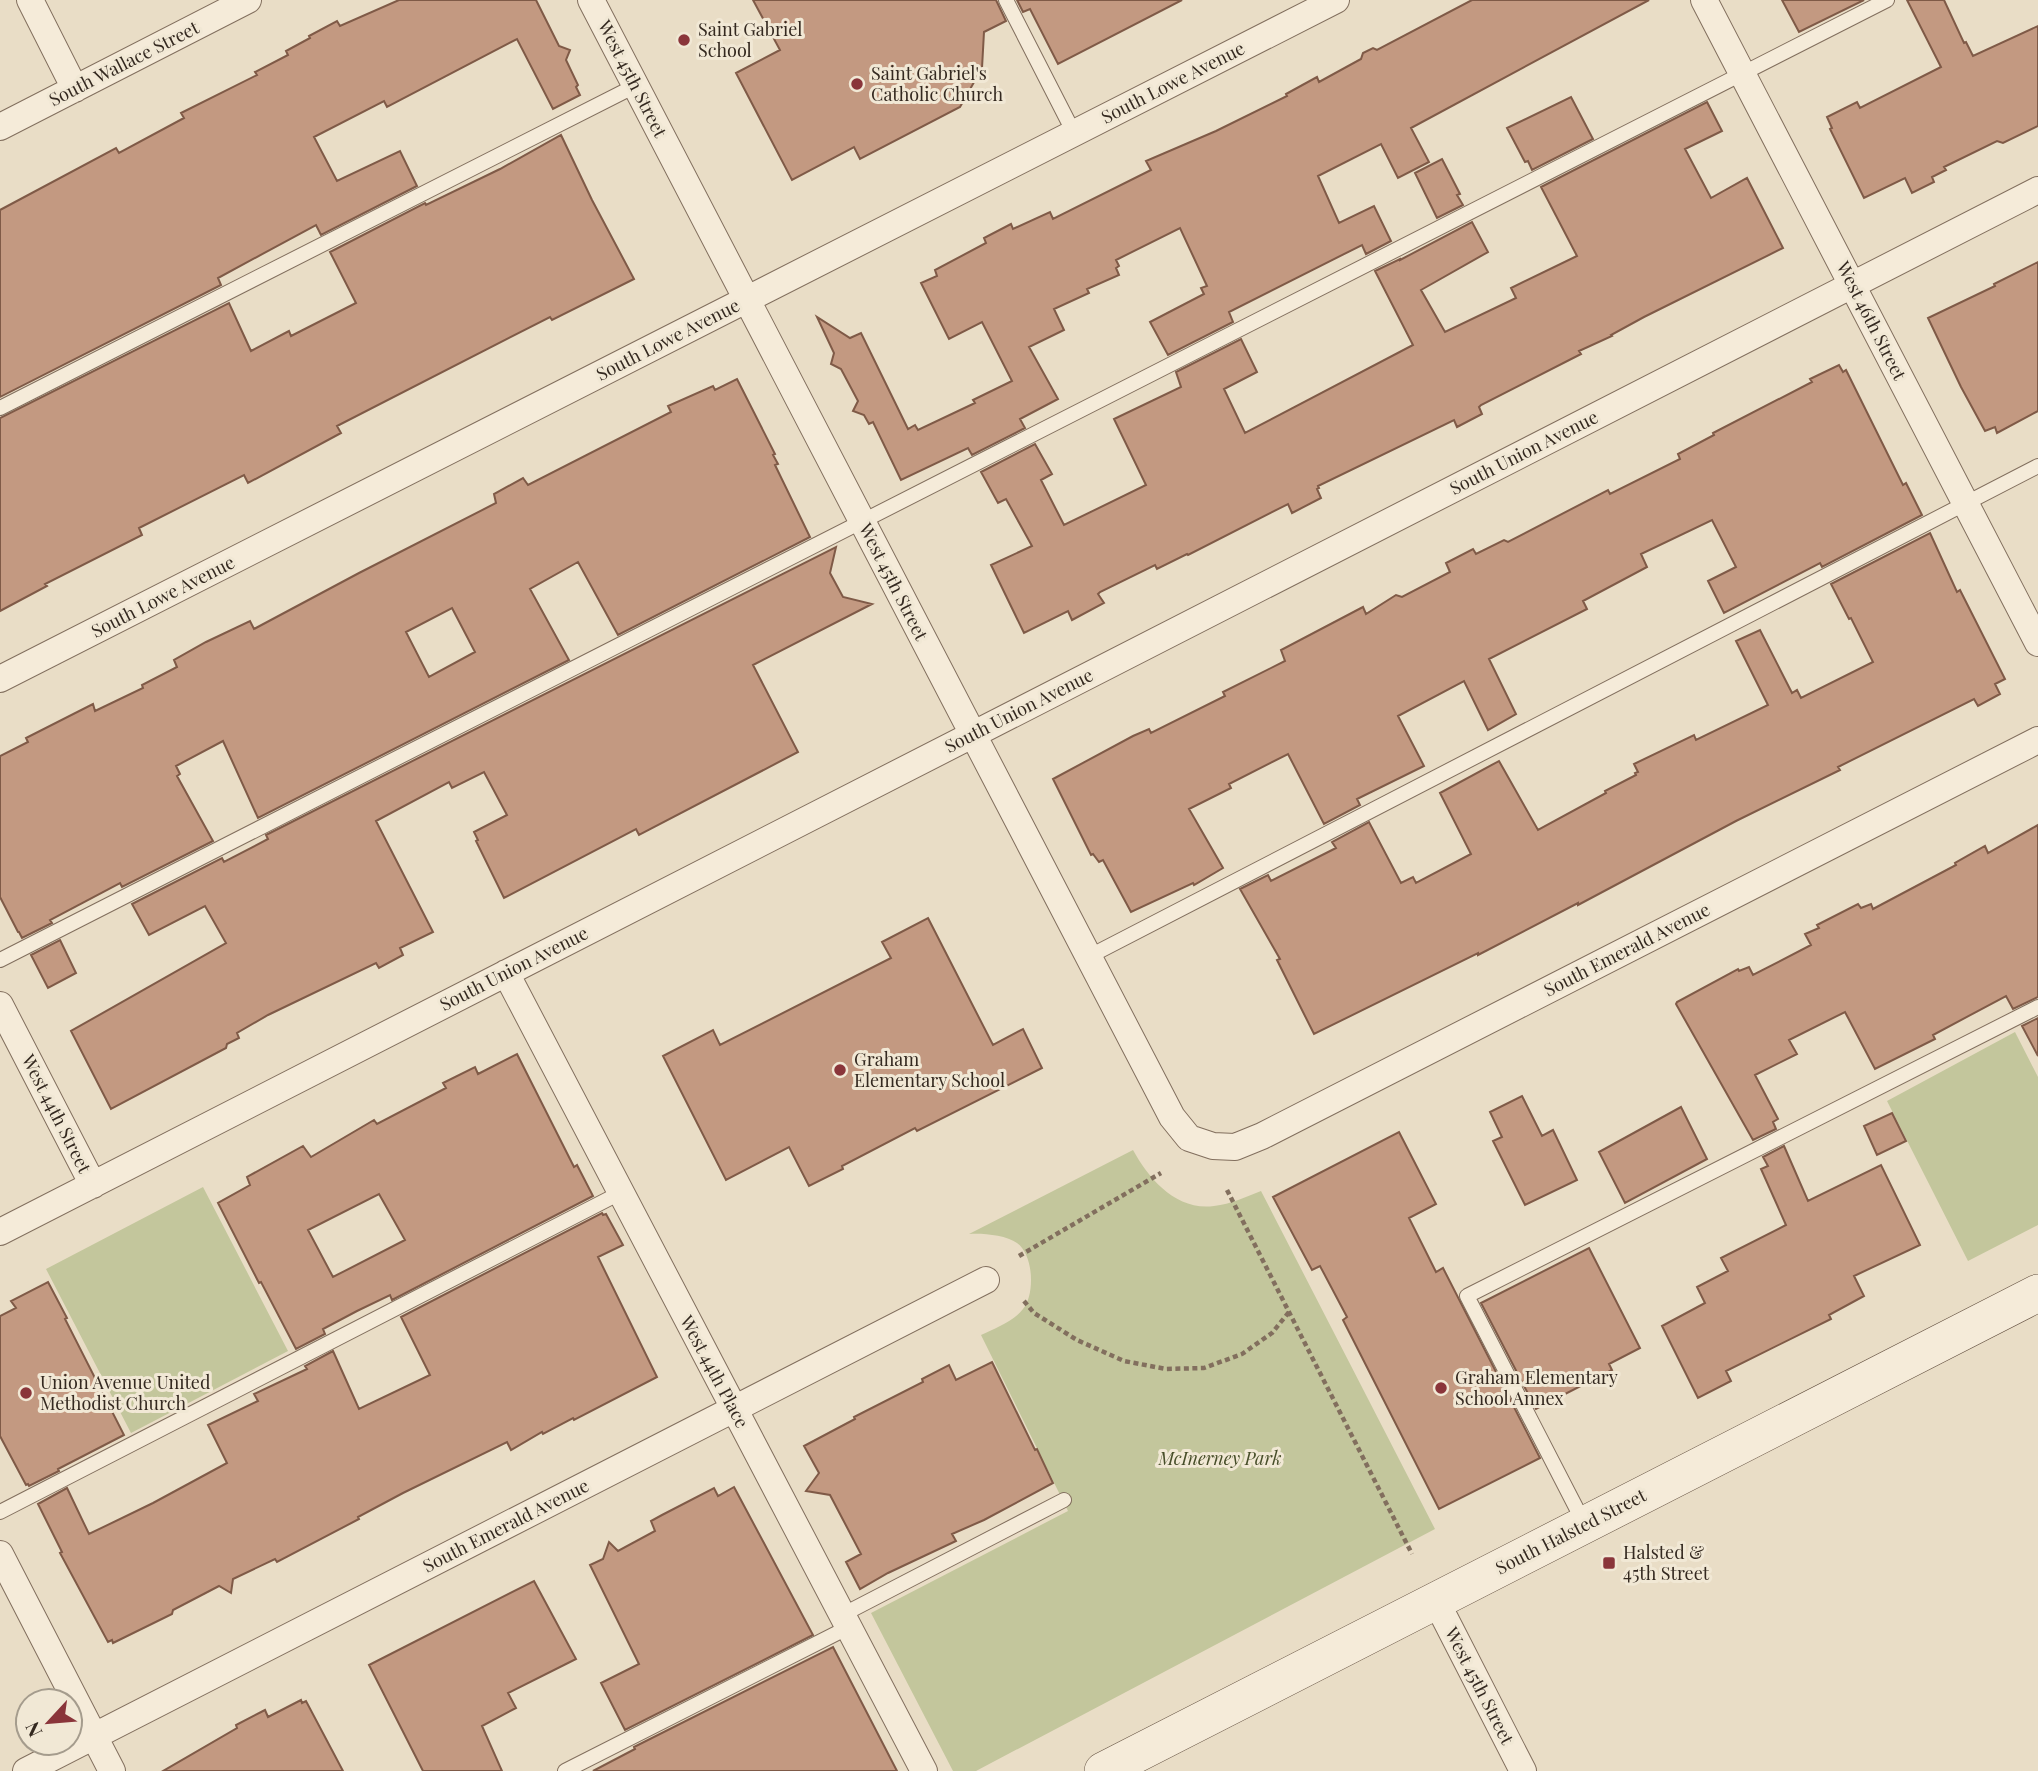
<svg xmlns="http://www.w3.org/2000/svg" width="2038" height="1771" viewBox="0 0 2038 1771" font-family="'Playfair Display',serif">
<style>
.green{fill:#c3c69c}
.building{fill:#c39981;stroke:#7f5a47;stroke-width:2;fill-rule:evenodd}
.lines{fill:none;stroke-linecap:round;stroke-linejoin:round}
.service-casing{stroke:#826f5e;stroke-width:16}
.minor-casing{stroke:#826f5e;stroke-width:28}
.secondary-casing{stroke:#645141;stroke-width:38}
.path{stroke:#826f5e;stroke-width:4.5;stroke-dasharray:5 3.5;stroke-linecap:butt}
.service{stroke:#f5ebd9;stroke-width:14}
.minor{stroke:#f5ebd9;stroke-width:26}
.secondary{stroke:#f5ebd9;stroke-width:37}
.poi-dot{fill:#8a353a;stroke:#f1e8d5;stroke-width:2.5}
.labels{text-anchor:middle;stroke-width:6;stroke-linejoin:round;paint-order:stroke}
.poi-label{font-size:18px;fill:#342920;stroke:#f1e8d5;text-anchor:start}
.street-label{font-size:18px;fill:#342920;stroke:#f1e8d5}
.park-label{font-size:18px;font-style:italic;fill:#474e29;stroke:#f1e8d5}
</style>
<rect width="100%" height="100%" fill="#e9ddc6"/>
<!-- green -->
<path class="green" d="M 2015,1032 L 2038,1077 L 2038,1225 L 1968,1261 L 1887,1101 Z
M 1133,1150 C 1149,1179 1176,1211 1214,1206 C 1231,1204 1246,1197 1261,1191 L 1435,1529 L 976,1771 L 953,1771 L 871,1613 L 1068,1511 L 981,1335 C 995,1328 1013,1322 1023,1309 C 1035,1295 1034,1255 1017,1243 C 1006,1235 982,1233 969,1234 Z
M 203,1187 L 288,1351 L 131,1433 L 46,1269 Z"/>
<!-- building -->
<path class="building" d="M 399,0 L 536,0 L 559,46 L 570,50 L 566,60 L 578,85 L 576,87 L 580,95 L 553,109 L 517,39 L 387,107 L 384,101 L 314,137 L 337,181 L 400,151 L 417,186 L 321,235 L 316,225 L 218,278 L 221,285 L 0,397 L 0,210 L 116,148 L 119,153 L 184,118 L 181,113 L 257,75 L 255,72 L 288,55 L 286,51 L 310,38 L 309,36 L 337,21 L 340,26 Z
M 753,0 L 996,0 L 1006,21 L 984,32 L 982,68 L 960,107 L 860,159 L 854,147 L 792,180 L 736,73 L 780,50 Z
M 1017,0 L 1182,0 L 1058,64 L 1030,9 L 1023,12 Z
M 1472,0 L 1649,0 L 1411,128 L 1429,162 L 1398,178 L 1381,144 L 1318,176 L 1339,223 L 1374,206 L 1391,241 L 1366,254 L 1362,245 L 1229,312 L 1233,322 L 1168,355 L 1150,322 L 1204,294 L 1201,288 L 1207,286 L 1180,228 L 1116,260 L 1119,266 L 1116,268 L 1119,275 L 1087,289 L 1089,293 L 1054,309 L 1064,330 L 1029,347 L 1058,399 L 1020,419 L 1025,428 L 972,455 L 968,448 L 901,480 L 873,422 L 869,424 L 864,415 L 853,411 L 858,401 L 841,369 L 831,364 L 834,353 L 817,317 L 850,338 L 861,333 L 908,429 L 915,425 L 918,430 L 975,403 L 973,400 L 1012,381 L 982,322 L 949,339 L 921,283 L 937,276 L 935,270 L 986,243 L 984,238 L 1011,224 L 1013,229 L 1050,212 L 1053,219 L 1151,170 L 1146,161 L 1216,131 L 1287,96 L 1286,94 L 1317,77 L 1319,82 L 1361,59 L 1363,53 L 1373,48 L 1377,50 Z
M 1782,0 L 1864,0 L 1799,32 Z
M 1907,0 L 1944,0 L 1964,43 L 1966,42 L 1973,56 L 2038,26 L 2038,126 L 2003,143 L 1997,141 L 1944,167 L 1946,170 L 1932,177 L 1934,182 L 1912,193 L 1905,178 L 1864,198 L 1830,129 L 1832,128 L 1827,117 L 1857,102 L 1860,108 L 1941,67 Z
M 1571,97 L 1593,139 L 1532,170 L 1528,161 L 1525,162 L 1507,128 Z
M 1707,102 L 1722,131 L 1685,149 L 1711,198 L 1747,178 L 1783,248 L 1644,317 L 1611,335 L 1612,336 L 1579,351 L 1581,354 L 1481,405 L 1479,407 L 1482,414 L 1457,427 L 1454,420 L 1318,486 L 1319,488 L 1317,489 L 1321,498 L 1292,513 L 1288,504 L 1188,555 L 1187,554 L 1157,569 L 1155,565 L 1100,592 L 1098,594 L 1104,603 L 1072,620 L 1068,611 L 1024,633 L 991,565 L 1032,546 L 1006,499 L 998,503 L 981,472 L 1035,444 L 1052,474 L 1041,480 L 1064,525 L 1146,485 L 1114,419 L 1181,387 L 1176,372 L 1241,339 L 1257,372 L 1224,389 L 1245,433 L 1413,345 L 1375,271 L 1400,259 L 1400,260 L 1472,222 L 1488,252 L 1421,290 L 1445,332 L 1516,298 L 1511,288 L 1577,256 L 1541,187 Z
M 561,135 L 592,200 L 634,279 L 552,320 L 550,317 L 337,426 L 341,433 L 248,483 L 244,475 L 141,527 L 139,528 L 142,535 L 45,584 L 47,586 L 0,611 L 0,418 L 229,303 L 251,351 L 289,331 L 291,336 L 356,303 L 330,252 L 425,203 L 426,205 L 500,169 Z
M 1442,159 L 1460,194 L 1457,195 L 1463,205 L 1437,218 L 1415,173 Z
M 2038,262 L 2038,411 L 1997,433 L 1995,427 L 1985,431 L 1961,387 L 1928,318 L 1995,286 L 1994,284 Z
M 1839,365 L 1843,372 L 1846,370 L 1903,485 L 1906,483 L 1922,515 L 1822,567 L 1820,563 L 1724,613 L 1708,581 L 1736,567 L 1712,520 L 1641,554 L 1647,567 L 1583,601 L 1587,609 L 1489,659 L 1516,714 L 1488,730 L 1464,681 L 1398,716 L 1424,766 L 1357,799 L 1360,805 L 1324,824 L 1288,754 L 1229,784 L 1231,788 L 1189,809 L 1223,868 L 1194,885 L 1193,883 L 1131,912 L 1103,860 L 1099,862 L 1093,854 L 1091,855 L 1053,779 L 1133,736 L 1149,729 L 1151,733 L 1225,696 L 1223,692 L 1285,661 L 1281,650 L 1363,607 L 1366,614 L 1396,595 L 1402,597 L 1450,572 L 1446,563 L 1473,549 L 1476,554 L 1504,540 L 1508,542 L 1608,490 L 1610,494 L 1680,459 L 1678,454 L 1714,435 L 1713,433 L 1812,382 L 1810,379 Z
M 737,379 L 775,454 L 773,455 L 778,464 L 775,465 L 810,537 L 618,635 L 578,562 L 530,589 L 569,660 L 258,818 L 223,741 L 176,766 L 180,774 L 177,776 L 213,841 L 122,887 L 120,883 L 50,920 L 52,923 L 22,938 L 19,932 L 18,932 L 0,897 L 0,756 L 28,742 L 26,738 L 93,704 L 95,711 L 143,688 L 142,685 L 177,667 L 174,660 L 206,642 L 250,621 L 254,629 L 359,573 L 496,503 L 494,494 L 523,478 L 528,485 L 671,412 L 668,406 L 713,386 L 715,390 ZM 452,608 L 475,652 L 429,677 L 406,632 Z
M 1930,533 L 1957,592 L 1960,590 L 2005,679 L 1995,684 L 2000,694 L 1978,706 L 1974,699 L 1838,767 L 1840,770 L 1736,821 L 1578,905 L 1578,903 L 1478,955 L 1478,953 L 1314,1034 L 1277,960 L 1280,959 L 1240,889 L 1268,875 L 1271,881 L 1336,848 L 1332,842 L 1369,822 L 1401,883 L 1413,877 L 1416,883 L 1471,854 L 1440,793 L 1499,761 L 1538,830 L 1606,793 L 1605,791 L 1636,775 L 1635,773 L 1638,772 L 1634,764 L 1694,735 L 1696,740 L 1768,705 L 1736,641 L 1760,630 L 1792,693 L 1797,690 L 1801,698 L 1873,662 L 1851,618 L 1849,619 L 1831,584 Z
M 836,547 L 830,573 L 843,597 L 872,604 L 753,665 L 798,752 L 639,835 L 636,829 L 504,898 L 476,841 L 478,840 L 474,832 L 507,815 L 484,772 L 452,788 L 449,782 L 376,821 L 433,932 L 400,948 L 403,955 L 379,968 L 376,963 L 268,1015 L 237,1033 L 239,1038 L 227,1044 L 226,1048 L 111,1109 L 71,1031 L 226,943 L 205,906 L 149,935 L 132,904 L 222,858 L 224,862 L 268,839 L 266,835 Z
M 2038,825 L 2038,997 L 2013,1009 L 2006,996 L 1933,1035 L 1935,1039 L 1875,1069 L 1845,1012 L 1789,1040 L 1797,1054 L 1755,1075 L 1778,1119 L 1773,1122 L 1776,1129 L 1753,1140 L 1676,1004 L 1677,1002 L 1738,969 L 1739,971 L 1749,967 L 1753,975 L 1811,945 L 1805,934 L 1819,928 L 1817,925 L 1858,904 L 1861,908 L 1871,904 L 1873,909 L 1956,865 L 1955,863 L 1985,846 L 1988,853 Z
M 928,918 L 993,1045 L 1023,1029 L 1042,1068 L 917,1131 L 915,1128 L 842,1166 L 843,1169 L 809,1186 L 789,1147 L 726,1180 L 663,1056 L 713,1030 L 720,1045 L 891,958 L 882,942 Z
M 60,940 L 76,973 L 48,988 L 31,955 Z
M 2038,1018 L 2038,1056 L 2022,1026 Z
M 517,1054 L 574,1167 L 577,1165 L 593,1196 L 392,1300 L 390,1295 L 357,1311 L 323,1329 L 325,1334 L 296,1349 L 261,1282 L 259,1283 L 218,1203 L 250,1185 L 247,1177 L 303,1146 L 311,1157 L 374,1120 L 377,1124 L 446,1088 L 443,1083 L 475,1067 L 478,1074 ZM 379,1194 L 405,1240 L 333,1277 L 308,1230 Z
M 1522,1096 L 1542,1136 L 1553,1130 L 1577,1180 L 1525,1205 L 1493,1141 L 1502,1137 L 1490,1112 Z
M 1681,1107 L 1707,1159 L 1625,1203 L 1599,1152 Z
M 1892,1113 L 1906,1141 L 1877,1155 L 1864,1126 Z
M 1399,1132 L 1436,1204 L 1409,1218 L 1436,1272 L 1443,1268 L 1540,1458 L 1439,1509 L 1343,1320 L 1347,1317 L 1320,1266 L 1312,1270 L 1273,1197 Z
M 1784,1146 L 1808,1201 L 1881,1165 L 1920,1245 L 1854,1276 L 1864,1296 L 1829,1315 L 1831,1319 L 1726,1371 L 1731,1381 L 1698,1398 L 1662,1326 L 1705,1303 L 1697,1287 L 1728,1271 L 1721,1258 L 1786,1225 L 1761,1169 L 1768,1166 L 1763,1157 Z
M 602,1213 L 603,1215 L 606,1214 L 623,1245 L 598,1257 L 657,1377 L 574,1420 L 573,1418 L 543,1434 L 542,1432 L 511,1450 L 507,1442 L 403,1493 L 358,1517 L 359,1519 L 277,1562 L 275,1559 L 233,1579 L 231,1593 L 219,1586 L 173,1610 L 172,1614 L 113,1643 L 112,1640 L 108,1642 L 60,1553 L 62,1552 L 38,1504 L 67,1488 L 89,1534 L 153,1503 L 227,1463 L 208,1425 L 258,1401 L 254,1394 L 307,1369 L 305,1366 L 333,1351 L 359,1409 L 430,1375 L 401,1317 Z
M 1589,1248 L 1640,1348 L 1609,1364 L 1612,1370 L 1536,1409 L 1481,1303 Z
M 48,1282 L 67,1318 L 65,1319 L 124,1435 L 58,1469 L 59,1471 L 29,1486 L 28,1484 L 26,1485 L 0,1436 L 0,1316 L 16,1308 L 11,1301 Z
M 992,1362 L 1035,1450 L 1037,1449 L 1053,1483 L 984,1520 L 952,1534 L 956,1541 L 888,1573 L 860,1589 L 846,1562 L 861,1554 L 830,1495 L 806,1491 L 819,1473 L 804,1446 L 855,1419 L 854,1417 L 923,1382 L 922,1379 L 949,1365 L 956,1380 Z
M 734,1487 L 813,1635 L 625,1730 L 601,1683 L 639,1664 L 590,1565 L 603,1559 L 609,1542 L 618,1551 L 655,1531 L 651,1521 L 662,1515 L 714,1488 L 718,1496 Z
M 534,1581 L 576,1659 L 508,1693 L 516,1708 L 482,1726 L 502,1771 L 423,1771 L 369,1665 Z
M 833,1647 L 897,1771 L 593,1771 L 635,1749 L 634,1747 Z
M 301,1700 L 302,1703 L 306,1701 L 343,1771 L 163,1771 L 237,1728 L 236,1725 L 265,1710 L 268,1717 Z"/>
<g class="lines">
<defs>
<path id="service" d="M 1006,0 L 1074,133
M 0,408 L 635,86
M 1088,957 L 2038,466
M 0,960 L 1887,0
M 0,1512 L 620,1193
M 1584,1523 L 1467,1296 L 2038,1007
M 842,1615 L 1064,1500
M 565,1771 L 849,1627"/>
<path id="minor" d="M 30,0 L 75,89
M 591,0 L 1172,1117 L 1189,1138 L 1213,1146 L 1235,1147 L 1262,1136 L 2038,740
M 1704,0 L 2038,643
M 0,127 L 248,0
M 0,679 L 1336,0
M 506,973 L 924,1771
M 0,1005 L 93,1185
M 0,1232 L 2038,190
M 0,1554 L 112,1771
M 1436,1601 L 1523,1771
M 26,1771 L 986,1280"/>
<path id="secondary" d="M 1103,1771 L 2038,1293"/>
</defs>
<!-- service casing -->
<use href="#service" class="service-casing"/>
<!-- minor casing -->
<use href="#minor" class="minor-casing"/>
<!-- secondary casing -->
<use href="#secondary" class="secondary-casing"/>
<!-- path -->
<path class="path" d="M 1227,1190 L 1412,1554
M 1019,1256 L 1161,1173
M 1024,1301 L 1034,1313 L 1077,1340 L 1124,1361 L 1166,1369 L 1204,1368 L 1242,1354 L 1272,1333 L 1289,1312"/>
<!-- service -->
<use href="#service" class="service"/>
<!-- minor -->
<use href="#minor" class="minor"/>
<!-- secondary -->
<use href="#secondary" class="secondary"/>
</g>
<!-- markers -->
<g class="poi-dot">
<circle cx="684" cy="40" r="7"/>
<circle cx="857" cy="84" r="7"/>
<circle cx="840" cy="1070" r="7"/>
<circle cx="1441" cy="1388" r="7"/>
<circle cx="26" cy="1393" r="7"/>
<rect x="1602" y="1556" width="14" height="14" rx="3.5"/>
</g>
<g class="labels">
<!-- poi labels -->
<g class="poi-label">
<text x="698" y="36">Saint Gabriel<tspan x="698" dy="21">School</tspan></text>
<text x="871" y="80">Saint Gabriel's<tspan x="871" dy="21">Catholic Church</tspan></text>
<text x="854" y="1066">Graham<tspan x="854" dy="21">Elementary School</tspan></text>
<text x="1455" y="1384">Graham Elementary<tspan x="1455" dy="21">School Annex</tspan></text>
<text x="40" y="1389">Union Avenue United<tspan x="40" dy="21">Methodist Church</tspan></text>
<text x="1623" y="1559">Halsted &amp;<tspan x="1623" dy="21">45th Street</tspan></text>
</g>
<!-- street labels -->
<g class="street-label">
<text transform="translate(124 64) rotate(-27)" y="6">South Wallace Street</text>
<text transform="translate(632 79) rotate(63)" y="6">West 45th Street</text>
<text transform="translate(1173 83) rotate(-27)" y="6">South Lowe Avenue</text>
<text transform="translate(1871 321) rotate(63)" y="6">West 46th Street</text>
<text transform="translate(668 340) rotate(-27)" y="6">South Lowe Avenue</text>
<text transform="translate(1524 453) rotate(-27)" y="6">South Union Avenue</text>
<text transform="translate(893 582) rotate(63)" y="6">West 45th Street</text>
<text transform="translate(163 597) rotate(-27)" y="6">South Lowe Avenue</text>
<text transform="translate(1019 711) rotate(-27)" y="6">South Union Avenue</text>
<text transform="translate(1627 950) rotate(-27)" y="6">South Emerald Avenue</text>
<text transform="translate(514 969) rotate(-27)" y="6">South Union Avenue</text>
<text transform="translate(56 1114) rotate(63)" y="6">West 44th Street</text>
<text transform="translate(714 1372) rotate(62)" y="6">West 44th Place</text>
<text transform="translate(506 1526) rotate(-27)" y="6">South Emerald Avenue</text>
<text transform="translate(1571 1532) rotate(-27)" y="6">South Halsted Street</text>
<text transform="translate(1479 1686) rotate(63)" y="6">West 45th Street</text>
</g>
<!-- park labels -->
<g class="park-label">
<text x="1220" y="1465">McInerney Park</text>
</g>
</g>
<!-- north arrow -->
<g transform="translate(49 1722) rotate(244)"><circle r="33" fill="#f1e8d5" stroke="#a59c8d" stroke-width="2"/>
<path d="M0-5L12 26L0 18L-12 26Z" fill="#8a353a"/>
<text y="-10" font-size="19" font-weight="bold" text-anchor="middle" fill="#342920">N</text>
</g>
</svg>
